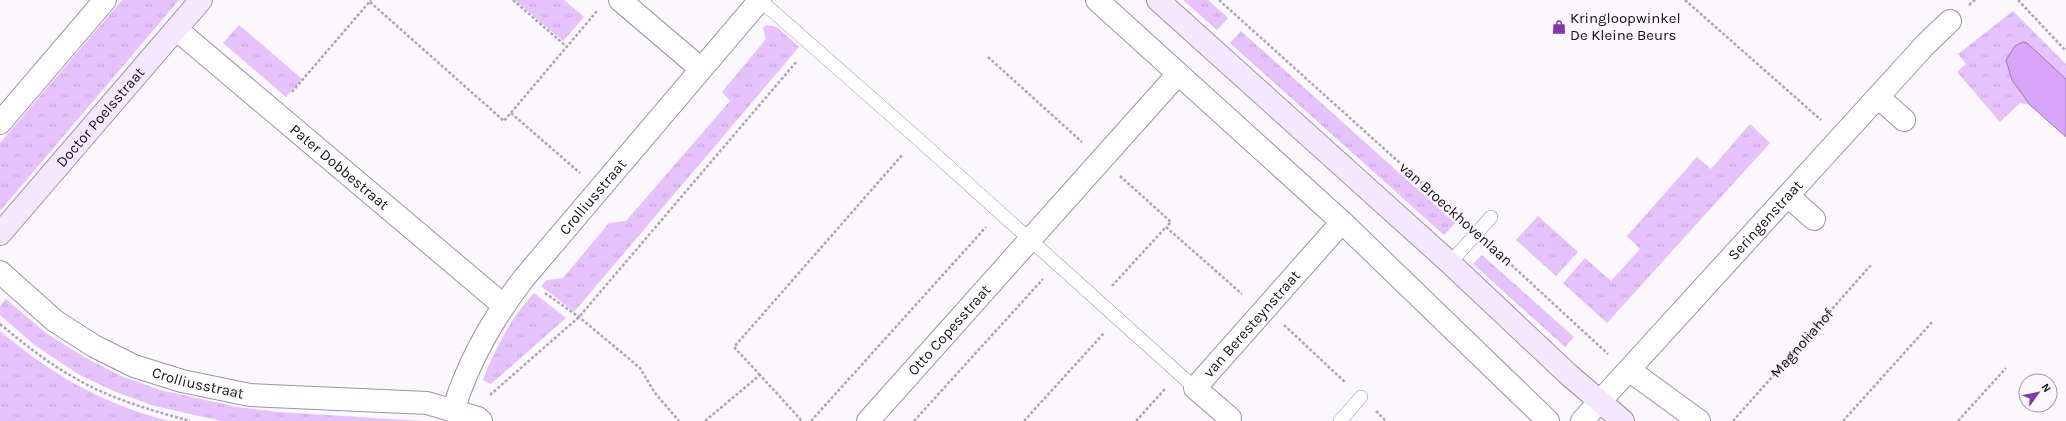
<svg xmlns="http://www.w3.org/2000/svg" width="2066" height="421" viewBox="0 0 2066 421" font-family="Karla,sans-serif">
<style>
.grass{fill:url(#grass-tufts)}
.water{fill:#d7a4f7;stroke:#9d78b5}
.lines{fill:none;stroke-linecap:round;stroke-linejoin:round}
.lane-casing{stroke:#a190ac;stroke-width:14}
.street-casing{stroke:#a190ac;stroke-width:24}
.secondary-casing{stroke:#a190ac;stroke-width:24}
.path{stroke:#aca8af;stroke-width:2.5;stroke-dasharray:3 2;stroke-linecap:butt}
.lane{stroke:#fff;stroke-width:13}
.street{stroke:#fff;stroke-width:22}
.secondary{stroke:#f5e8fe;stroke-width:22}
.labels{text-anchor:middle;stroke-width:4;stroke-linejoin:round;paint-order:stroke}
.poi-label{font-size:15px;fill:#17101b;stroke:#faf7fd;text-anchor:start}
.street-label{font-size:15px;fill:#17101b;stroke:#faf7fd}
</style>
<defs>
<pattern id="grass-tufts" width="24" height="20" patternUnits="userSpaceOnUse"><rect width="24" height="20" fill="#e5c2fb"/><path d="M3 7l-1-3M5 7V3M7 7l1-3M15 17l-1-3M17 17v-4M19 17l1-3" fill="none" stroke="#c4a6d7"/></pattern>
</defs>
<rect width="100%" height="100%" fill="#faf7fd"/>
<!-- grass -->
<path class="grass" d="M 122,0 L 179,0 L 0,211 L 0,143 Z
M 515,0 L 564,0 L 584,17 L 563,41 Z
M 1183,0 L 1208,0 L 1228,18 L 1217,30 Z
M 2013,11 L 2066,64 L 2066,79 L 2027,43 L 2012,80 L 2030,105 L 2020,103 L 2000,122 L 1957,72 L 1966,64 L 1958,54 Z
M 239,25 L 302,79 L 286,97 L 223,43 Z
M 766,25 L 777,27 L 799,47 L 574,312 L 541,286 L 547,280 L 563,278 L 609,223 L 626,221 L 730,101 L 722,92 L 766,39 L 763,28 Z
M 1241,31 L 1455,223 L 1444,235 L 1230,43 Z
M 1750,124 L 1770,143 L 1607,323 L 1563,283 L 1585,258 L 1611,281 L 1640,249 L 1627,236 L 1697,157 L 1711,169 Z
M 1538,216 L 1578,252 L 1556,276 L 1516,240 Z
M 1482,255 L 1574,337 L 1565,347 L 1473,264 Z
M 534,293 L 566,318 L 491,384 L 483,380 C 495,348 511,318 534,293 Z
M 6,299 L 46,333 L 86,358 L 121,376 L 160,390 L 237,407 L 279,412 L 423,421 L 221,421 L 155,406 L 116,392 L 78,374 L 36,346 L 0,315 L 0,306 Z
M 0,331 C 52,375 103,404 169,421 L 0,421 Z"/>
<!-- water -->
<path class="water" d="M 2023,42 L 2027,43 L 2066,79 L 2066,137 L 2030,105 L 2012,80 L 2006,60 L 2015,46 Z"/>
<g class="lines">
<defs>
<path id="lane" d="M 760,0 L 917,138 L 1195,388
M 1450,263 L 1491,217
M 1340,421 L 1361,397"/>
<g id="street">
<path d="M 620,0 L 701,69"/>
<path d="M 1097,0 L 1342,222 L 1548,421"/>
<path id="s2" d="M 176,29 L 503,305"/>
<path d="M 1878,97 L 1904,120"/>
<path d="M 0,123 L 105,0"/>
<path d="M 1788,196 L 1814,219"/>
<path id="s3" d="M 0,272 L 55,321 L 94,346 L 134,366 L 182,381 L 250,395 L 427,403 L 478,418 L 481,421"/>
<path d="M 1629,370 L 1699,421"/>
<path id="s4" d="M 453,411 C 468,362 493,318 524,278 L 760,0"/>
<path id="s5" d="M 868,421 L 1178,74"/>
<path id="s6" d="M 1227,421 L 1230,418 L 1195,388 L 1342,222"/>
<path id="s7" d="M 1582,421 L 1926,44 L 1950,21"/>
</g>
<g id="secondary">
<path d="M 1158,0 L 1450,263 L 1569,375 L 1623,421"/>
<path id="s8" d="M 0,234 L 201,0"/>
</g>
</defs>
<!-- lane casing -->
<use href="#lane" class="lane-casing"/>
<!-- street casing -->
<use href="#street" class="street-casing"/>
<!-- secondary casing -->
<use href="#secondary" class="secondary-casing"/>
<!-- path -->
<g class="path">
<path d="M 513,0 L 567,47"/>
<path d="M 1219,0 L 1461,218"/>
<path d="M 1685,0 L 1821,120"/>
<path d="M 2018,0 L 2066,51"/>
<path d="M 370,2 L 504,121 L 597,11"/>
<path d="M 1969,5 L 1975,0"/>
<path d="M 988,57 L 1082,142"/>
<path d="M 292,92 L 371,0"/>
<path d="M 511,113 L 580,173"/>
<path d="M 1120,176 L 1171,222 L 1166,227"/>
<path d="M 1493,248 L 1608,354"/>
<path d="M 1112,286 L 1166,227 L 1242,294"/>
<path d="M 545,293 L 579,317 L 640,368 L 655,393 L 679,421"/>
<path d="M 0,324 C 24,344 48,363 75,378 C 110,399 151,410 190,421"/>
<path d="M 1284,325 L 1346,383"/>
<path d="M 760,375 L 734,347 L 903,154"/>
<path d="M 490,395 L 579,317 L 797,61"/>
<path d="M 1376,411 L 1386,421"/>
<path d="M 705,421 L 760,375 L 802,421"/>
<path d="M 811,421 L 986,227"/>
<path d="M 914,421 L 1043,279"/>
<path d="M 1024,421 L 1104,333"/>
<path d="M 1136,421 L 1165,389"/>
<path id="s1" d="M 1733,421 L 1871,265"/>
<path d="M 1843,421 L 1933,321"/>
<path d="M 1958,421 L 2006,368"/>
</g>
<!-- lane -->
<use href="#lane" class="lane"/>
<!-- street -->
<use href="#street" class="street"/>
<!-- secondary -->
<use href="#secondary" class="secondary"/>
</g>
<!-- icons -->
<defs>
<symbol id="shop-bare" viewBox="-9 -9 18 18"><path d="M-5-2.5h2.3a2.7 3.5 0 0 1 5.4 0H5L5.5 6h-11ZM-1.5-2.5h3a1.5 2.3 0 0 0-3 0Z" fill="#8338a9" stroke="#faf7fd" stroke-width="2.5" paint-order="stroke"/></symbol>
</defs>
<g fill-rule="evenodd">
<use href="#shop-bare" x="1549" y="17" width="20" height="20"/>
</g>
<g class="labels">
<!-- poi labels -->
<g class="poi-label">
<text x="1570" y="23">Kringloopwinkel<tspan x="1570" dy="17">De Kleine Beurs</tspan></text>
</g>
<!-- street labels -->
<g class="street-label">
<text dy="5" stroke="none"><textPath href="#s8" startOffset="154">Doctor Poelsstraat</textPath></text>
<text dy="5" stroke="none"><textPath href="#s2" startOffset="214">Pater Dobbestraat</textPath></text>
<text dy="5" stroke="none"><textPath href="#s4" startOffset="258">Crolliusstraat</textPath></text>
<text transform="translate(1456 214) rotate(42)" y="5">van Broeckhovenlaan</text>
<text dy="5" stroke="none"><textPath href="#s7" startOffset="272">Seringenstraat</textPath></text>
<text dy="5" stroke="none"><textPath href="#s6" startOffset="136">van Beresteynstraat</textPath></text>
<text dy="5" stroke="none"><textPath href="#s5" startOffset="122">Otto Copesstraat</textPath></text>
<text dy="5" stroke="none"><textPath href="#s1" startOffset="104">Magnoliahof</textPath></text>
<text dy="5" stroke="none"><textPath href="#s3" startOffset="231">Crolliusstraat</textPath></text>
</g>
</g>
<!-- north arrow -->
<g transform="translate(2038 393) rotate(57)"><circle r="19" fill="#faf7fd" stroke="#9f9ba3"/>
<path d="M0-3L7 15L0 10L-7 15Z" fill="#8338a9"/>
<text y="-6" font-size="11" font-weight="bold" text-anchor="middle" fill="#17101b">N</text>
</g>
</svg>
